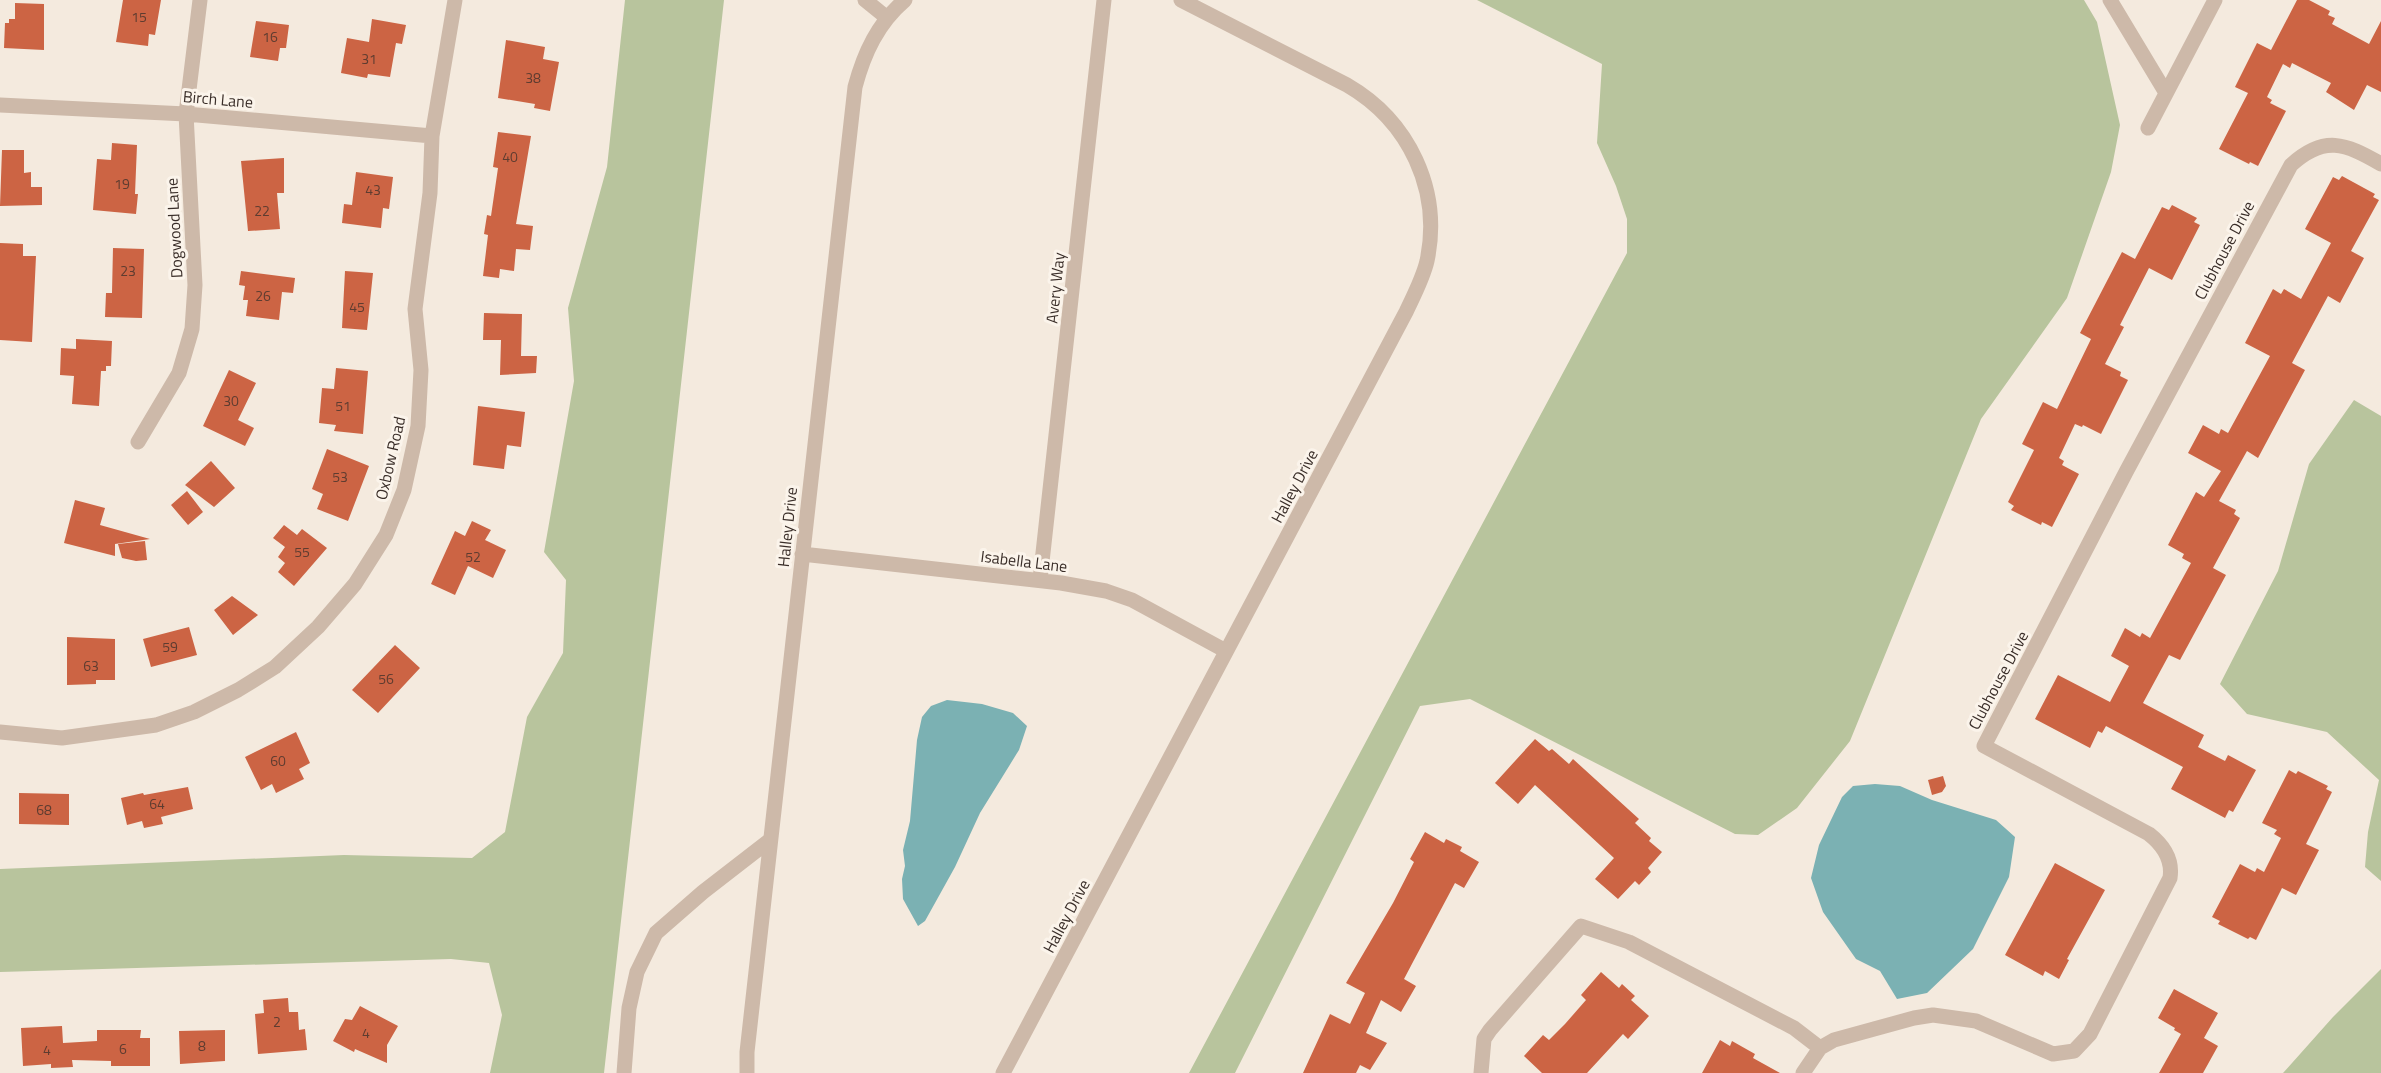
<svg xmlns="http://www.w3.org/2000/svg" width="2381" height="1073" viewBox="0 0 2381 1073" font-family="'Titillium Web',sans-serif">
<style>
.green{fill:#b8c49d}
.water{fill:#7bb1b3}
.building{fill:#cc6444}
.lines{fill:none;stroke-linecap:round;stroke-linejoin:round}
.minor{stroke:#cdb9a9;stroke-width:15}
.labels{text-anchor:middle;stroke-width:6;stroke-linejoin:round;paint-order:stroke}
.number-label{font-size:14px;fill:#5e3c30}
.street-label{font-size:16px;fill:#3a2e29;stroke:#fbf4eb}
</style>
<rect width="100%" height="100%" fill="#f4eade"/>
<!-- green -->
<path class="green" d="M 625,0 L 724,0 L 604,1073 L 490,1073 L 502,1015 L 489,963 L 451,959 L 0,972 L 0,869 L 344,855 L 472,858 L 505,832 L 527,717 L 563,653 L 566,580 L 544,552 L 574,381 L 568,308 L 607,167 Z
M 1477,0 L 2084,0 L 2097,22 L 2120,125 L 2111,172 L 2067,298 L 1981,419 L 1850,741 L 1797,808 L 1758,835 L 1735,834 L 1470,699 L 1420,706 L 1235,1073 L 1189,1073 L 1627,253 L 1627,219 L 1616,186 L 1597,143 L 1602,64 Z
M 2354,400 L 2381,416 L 2381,881 L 2365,867 L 2368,832 L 2379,780 L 2327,732 L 2247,714 L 2220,684 L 2278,571 L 2309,464 Z
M 2381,969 L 2381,1073 L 2283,1073 L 2333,1017 Z"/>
<!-- water -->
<path class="water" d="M 947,700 L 982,704 L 1013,713 L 1027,726 L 1019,750 L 980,813 L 955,867 L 925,921 L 918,926 L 903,899 L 902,879 L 905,866 L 903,850 L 910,821 L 917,740 L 922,717 L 931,706 Z
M 1875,784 L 1900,786 L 1932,800 L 1996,820 L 2015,837 L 2009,877 L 1973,949 L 1927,993 L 1897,999 L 1880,971 L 1856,959 L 1823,912 L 1811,878 L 1819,845 L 1842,797 L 1853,786 Z"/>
<!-- building -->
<path class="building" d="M 123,0 L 161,0 L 155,35 L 149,34 L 148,46 L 116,42 Z
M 2297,0 L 2309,0 L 2330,11 L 2328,15 L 2335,18 L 2332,24 L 2369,44 L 2381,21 L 2381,92 L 2367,85 L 2354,110 L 2326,92 L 2331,83 L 2292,63 L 2290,68 L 2283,64 L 2267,97 L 2272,100 L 2270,103 L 2286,111 L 2258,166 L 2250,162 L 2249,164 L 2219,149 L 2248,93 L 2235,87 L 2257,43 L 2271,50 Z
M 15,3 L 44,4 L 44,50 L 4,48 L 5,23 L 9,23 L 9,19 L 15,19 Z
M 372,19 L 406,25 L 402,44 L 396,43 L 390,77 L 368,74 L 367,78 L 341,73 L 347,38 L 369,42 Z
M 256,21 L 289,25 L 286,48 L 280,48 L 278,61 L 250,57 Z
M 506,40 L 545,47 L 543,59 L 559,62 L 550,111 L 534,108 L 535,104 L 498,98 Z
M 498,132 L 531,136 L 516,224 L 533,226 L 530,250 L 516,249 L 514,271 L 500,269 L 499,278 L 483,276 L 488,235 L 484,234 L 487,215 L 491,216 L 498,168 L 493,167 Z
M 112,143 L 137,145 L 135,194 L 138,194 L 136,214 L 93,210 L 97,159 L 111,160 Z
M 2,150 L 24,150 L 24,173 L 31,172 L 31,187 L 42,187 L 42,205 L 0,206 Z
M 284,158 L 284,193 L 277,193 L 280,229 L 248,231 L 241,161 Z
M 356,172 L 393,177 L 389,209 L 383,208 L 381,228 L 342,223 L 344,204 L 352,205 Z
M 2342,176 L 2375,194 L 2373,197 L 2379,200 L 2351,251 L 2364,258 L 2340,303 L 2328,296 L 2292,363 L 2305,370 L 2258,458 L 2247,451 L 2219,501 L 2236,510 L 2234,514 L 2240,518 L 2213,568 L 2226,575 L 2180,660 L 2169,655 L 2143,703 L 2204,735 L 2198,747 L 2225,761 L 2228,755 L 2256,770 L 2233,812 L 2229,810 L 2225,818 L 2171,789 L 2183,767 L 2106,726 L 2102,733 L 2098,731 L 2090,748 L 2035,719 L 2058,675 L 2110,702 L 2129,666 L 2111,656 L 2125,628 L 2140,637 L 2142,633 L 2150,638 L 2191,563 L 2182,558 L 2184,554 L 2168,545 L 2196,492 L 2204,497 L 2221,471 L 2188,453 L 2203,425 L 2219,434 L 2221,429 L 2228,433 L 2270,356 L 2245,343 L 2273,289 L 2281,294 L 2284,289 L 2301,299 L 2331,243 L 2305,229 L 2333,177 L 2339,180 Z
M 2172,205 L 2197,218 L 2194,222 L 2200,225 L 2172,280 L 2149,268 L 2120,325 L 2124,327 L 2105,364 L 2121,372 L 2120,376 L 2128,380 L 2101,434 L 2083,425 L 2082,427 L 2075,424 L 2059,458 L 2064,461 L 2062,465 L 2079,474 L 2052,527 L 2042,522 L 2041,525 L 2011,510 L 2014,506 L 2008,502 L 2034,450 L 2022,444 L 2043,402 L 2057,409 L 2091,339 L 2080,333 L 2122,252 L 2135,259 L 2162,207 L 2169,210 Z
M 0,243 L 23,244 L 23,256 L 36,256 L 32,342 L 0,340 Z
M 113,248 L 144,249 L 142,318 L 105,317 L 106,293 L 112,293 Z
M 241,271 L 295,278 L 293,293 L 282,292 L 279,320 L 246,316 L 248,300 L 243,300 L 245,286 L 239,285 Z
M 345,271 L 373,273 L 367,330 L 342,328 Z
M 484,313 L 522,314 L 521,356 L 537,356 L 536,373 L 500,375 L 501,340 L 483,340 Z
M 76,339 L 112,341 L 111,366 L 106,366 L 106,371 L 101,371 L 99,406 L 72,404 L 74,376 L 60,375 L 61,348 L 76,349 Z
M 336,368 L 368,371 L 363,434 L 334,431 L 336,425 L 319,423 L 322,388 L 334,389 Z
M 229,370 L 256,383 L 238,420 L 254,428 L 245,446 L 203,426 Z
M 478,406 L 525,412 L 521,447 L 507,445 L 504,469 L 473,465 Z
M 327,449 L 369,466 L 348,521 L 317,509 L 323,494 L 312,489 Z
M 211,461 L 235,488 L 214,507 L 185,485 Z
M 187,491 L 203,512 L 188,525 L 171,505 Z
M 75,500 L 105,508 L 100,525 L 150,539 L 115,544 L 115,556 L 64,543 Z
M 472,521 L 491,530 L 485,540 L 506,550 L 493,578 L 468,566 L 455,595 L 431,584 L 455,531 L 465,536 Z
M 284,525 L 297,535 L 302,529 L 327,548 L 294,586 L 278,572 L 285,563 L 278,557 L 285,547 L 273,538 Z
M 145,541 L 147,560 L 136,561 L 122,558 L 118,544 Z
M 232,596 L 258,615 L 233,635 L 214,610 Z
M 189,627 L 197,655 L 151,667 L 143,639 Z
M 67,637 L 115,639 L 115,680 L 96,680 L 96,684 L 67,685 Z
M 395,645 L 420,668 L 378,713 L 352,690 Z
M 296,732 L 310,763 L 299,769 L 304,779 L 276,793 L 272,784 L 261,790 L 245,757 Z
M 1535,739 L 1549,751 L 1552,749 L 1569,764 L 1573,759 L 1639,819 L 1635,823 L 1651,838 L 1649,841 L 1662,852 L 1648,868 L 1651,872 L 1639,885 L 1635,881 L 1618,899 L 1595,879 L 1614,858 L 1535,785 L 1518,804 L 1495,783 Z
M 2289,770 L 2296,774 L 2298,771 L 2328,786 L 2326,789 L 2332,792 L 2306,844 L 2319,850 L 2296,895 L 2282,888 L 2256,940 L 2250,937 L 2248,939 L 2218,924 L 2220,921 L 2212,917 L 2240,864 L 2255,872 L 2257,868 L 2264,872 L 2281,838 L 2274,834 L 2277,830 L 2262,823 Z
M 1943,776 L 1946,786 L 1942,792 L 1932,795 L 1928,780 Z
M 188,787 L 193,809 L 161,817 L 163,824 L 144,828 L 142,821 L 127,825 L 121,798 L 143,793 L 144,795 Z
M 19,793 L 69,794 L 69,825 L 19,824 Z
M 1425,832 L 1444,843 L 1446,839 L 1462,847 L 1460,851 L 1479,862 L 1464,888 L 1455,883 L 1414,960 L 1404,979 L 1416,986 L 1401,1012 L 1381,1000 L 1366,1033 L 1387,1043 L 1370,1070 L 1360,1065 L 1356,1073 L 1303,1073 L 1330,1014 L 1350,1024 L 1365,993 L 1346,983 L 1393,903 L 1414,862 L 1410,859 Z
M 2055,863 L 2105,890 L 2067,959 L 2069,960 L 2059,979 L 2045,971 L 2043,976 L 2005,955 Z
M 1601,972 L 1619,988 L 1622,984 L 1635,996 L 1631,1000 L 1649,1016 L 1628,1039 L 1623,1034 L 1587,1073 L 1542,1073 L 1524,1056 L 1543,1035 L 1549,1040 L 1565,1024 L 1586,1000 L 1581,995 Z
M 2174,989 L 2218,1013 L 2204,1038 L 2218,1046 L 2203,1073 L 2159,1073 L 2181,1034 L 2174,1030 L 2175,1028 L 2158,1018 Z
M 288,998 L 289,1012 L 298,1012 L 299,1030 L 305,1029 L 307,1050 L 258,1054 L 255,1014 L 264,1013 L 263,1000 Z
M 360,1006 L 398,1026 L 387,1045 L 387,1063 L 355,1049 L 354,1052 L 333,1041 L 345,1019 L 352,1020 Z
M 62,1026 L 63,1043 L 97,1041 L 97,1030 L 141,1030 L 140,1038 L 150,1038 L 150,1066 L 111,1066 L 111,1061 L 72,1060 L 73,1067 L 51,1068 L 51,1064 L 23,1066 L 21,1028 Z
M 225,1030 L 225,1061 L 180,1064 L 179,1031 Z
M 1720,1040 L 1730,1046 L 1732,1041 L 1755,1054 L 1753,1058 L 1780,1073 L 1702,1073 Z"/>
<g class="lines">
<!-- minor -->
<path class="minor" d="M 865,0 L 886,17
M 2110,0 L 2166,93
M 0,105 L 186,114 L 432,136
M 2148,128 L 2215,0
M 138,442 L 179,373 L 192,329 L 195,285 L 186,114 L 200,0
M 802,554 L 1061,583 L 1106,591 L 1132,600 L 1226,651
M 1040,580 L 1104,0
M 0,732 L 62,738 L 156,725 L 194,712 L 238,690 L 275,667 L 318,627 L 355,584 L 386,535 L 404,490 L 418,426 L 421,370 L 415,309 L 430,193 L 432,136 L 455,0
M 624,1073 L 629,1008 L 637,972 L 656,933 L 703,892 L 770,840
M 747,1073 L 747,1052 L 855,87 C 864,53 878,23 905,0
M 1003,1073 L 1406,312 C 1414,295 1423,278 1427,261 C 1442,190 1409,121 1347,85 L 1181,0
M 1481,1073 L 1484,1039 L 1490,1030 L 1581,926 L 1629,942 L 1794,1028 L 1820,1048
M 1803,1073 L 1820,1048 L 1834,1040 L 1914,1018 L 1933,1015 L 1976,1021 L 2053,1054 L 2074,1051 L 2090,1034 L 2170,878 C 2173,859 2163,845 2149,834 L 1984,746 L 2126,472 L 2291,165 C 2324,135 2345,143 2381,164"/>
</g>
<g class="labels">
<!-- number labels -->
<g class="number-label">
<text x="139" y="22">15</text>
<text x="270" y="42">16</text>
<text x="369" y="64">31</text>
<text x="533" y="83">38</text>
<text x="510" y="162">40</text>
<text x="122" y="189">19</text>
<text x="373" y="195">43</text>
<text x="262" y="216">22</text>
<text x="128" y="276">23</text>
<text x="263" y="301">26</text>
<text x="357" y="312">45</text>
<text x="231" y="406">30</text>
<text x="343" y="411">51</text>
<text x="340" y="482">53</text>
<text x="302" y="557">55</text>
<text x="473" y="562">52</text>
<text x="170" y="652">59</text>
<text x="91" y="671">63</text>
<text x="386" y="684">56</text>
<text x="278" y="766">60</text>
<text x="157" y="809">64</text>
<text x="44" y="815">68</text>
<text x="277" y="1027">2</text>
<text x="366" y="1038">4</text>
<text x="202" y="1051">8</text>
<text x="123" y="1054">6</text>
<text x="47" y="1055">4</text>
</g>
<!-- street labels -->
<g class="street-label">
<text transform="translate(218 99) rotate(5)" y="6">Birch Lane</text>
<text transform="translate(174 228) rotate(-93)" y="6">Dogwood Lane</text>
<text transform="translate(2224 250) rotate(-62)" y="6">Clubhouse Drive</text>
<text transform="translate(1055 288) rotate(-84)" y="6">Avery Way</text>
<text transform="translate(390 458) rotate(-77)" y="6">Oxbow Road</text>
<text transform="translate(1294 486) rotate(-62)" y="6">Halley Drive</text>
<text transform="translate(787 527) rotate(-84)" y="6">Halley Drive</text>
<text transform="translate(1024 561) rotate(7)" y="6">Isabella Lane</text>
<text transform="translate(1998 680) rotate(-62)" y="6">Clubhouse Drive</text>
<text transform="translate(1066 916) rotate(-62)" y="6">Halley Drive</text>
</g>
</g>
</svg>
